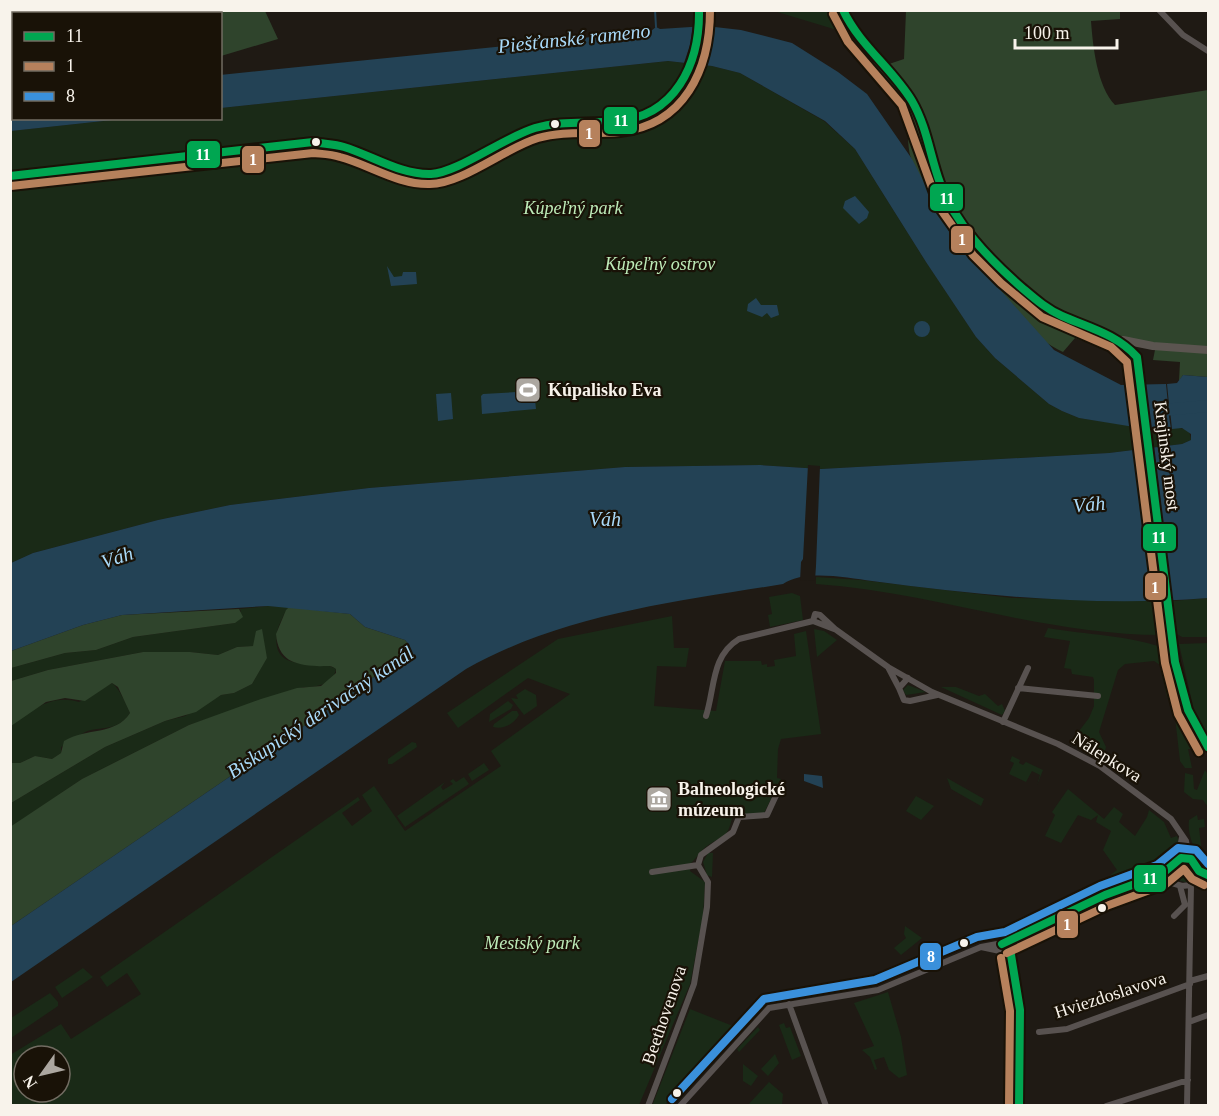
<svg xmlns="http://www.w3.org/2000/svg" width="1219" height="1116" viewBox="0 0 1219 1116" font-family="'Times New Roman',serif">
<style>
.green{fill:#1a2a17;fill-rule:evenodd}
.forest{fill:#2f442c}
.water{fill:#234255}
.pier{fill:#1f1a14}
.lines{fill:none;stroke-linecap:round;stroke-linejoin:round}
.stream{stroke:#234255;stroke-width:2}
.river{stroke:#234255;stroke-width:12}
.street{stroke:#585250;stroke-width:6}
.secondary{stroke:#5b5550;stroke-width:8}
.bus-1-casing{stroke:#191207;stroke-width:12}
.bus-2-casing{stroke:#191207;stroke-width:12}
.bus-3-casing{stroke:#191207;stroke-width:12}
.bus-1{stroke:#00a651;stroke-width:8}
.bus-2{stroke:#b6815c;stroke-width:8}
.bus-3{stroke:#3a90db;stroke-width:8}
.bus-dot{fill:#f8f3eb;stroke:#191207;stroke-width:2}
.labels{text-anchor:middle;stroke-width:4.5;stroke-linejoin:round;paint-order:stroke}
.park-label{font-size:18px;font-style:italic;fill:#bdebb8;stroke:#191207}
.poi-label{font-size:18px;font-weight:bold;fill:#f8f3eb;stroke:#191207;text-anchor:start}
.street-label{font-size:18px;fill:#f8f3eb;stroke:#191207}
.water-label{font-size:20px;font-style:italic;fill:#a9daf9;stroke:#191207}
.line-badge{stroke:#191207;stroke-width:2}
.badge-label{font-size:16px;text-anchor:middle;font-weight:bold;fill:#fff}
</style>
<rect width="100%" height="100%" fill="#1f1a14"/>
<!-- green -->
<path class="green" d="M 774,11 L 834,11 L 843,33 L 837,30 Z
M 668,61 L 712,66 L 740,73 L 824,121 L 855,149 L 926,262 L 976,337 L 995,358 L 1049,404 L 1062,411 L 1079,418 L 1134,426 C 1154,435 1170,424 1189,430 L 1191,440 L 1182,444 L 1109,453 L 821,469 L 760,465 L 625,467 L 369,488 L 230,505 L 158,520 L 33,553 L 11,563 L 10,131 L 122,119 L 220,118 L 221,108 Z
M 816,577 L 861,580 L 1012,598 L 1158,601 L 1162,635 C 1044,635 933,592 816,584 Z
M 792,593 L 800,596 L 803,620 L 770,627 L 768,615 L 772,614 L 769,597 Z
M 1208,598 L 1208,637 L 1182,637 L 1177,634 L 1172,601 Z
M 268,606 L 289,607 C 285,611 278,627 277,632 C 270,677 319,657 336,669 C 334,683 317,688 304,687 L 189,725 L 82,779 L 11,827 L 11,803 L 105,747 L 165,721 L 185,716 L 221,695 L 234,693 L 252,684 L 267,657 L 255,643 L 253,646 L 237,647 L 218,655 L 190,652 L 143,652 L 48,670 L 11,681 L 11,668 L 65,653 L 96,650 L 133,637 L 235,623 L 241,611 L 239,609 Z
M 672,616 L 674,648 L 689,648 L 686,667 L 657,666 L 654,706 L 716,711 L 725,661 L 761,661 L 762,665 L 767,664 L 767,667 L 775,666 L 774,660 L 796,656 L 794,634 L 806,631 L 821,734 L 781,739 L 778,749 L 777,778 L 781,779 L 764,813 L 760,815 L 733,814 C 727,840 726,833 707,846 C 700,851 696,859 690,864 L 690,871 L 705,882 L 703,917 L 690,984 L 639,1105 L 11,1105 L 10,1055 L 61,1024 L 71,1039 L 141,994 L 127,973 L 107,987 L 100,977 L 358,797 L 360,800 L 342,813 L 352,826 L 372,811 L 362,795 L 374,786 L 405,831 L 501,766 L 491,751 L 570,694 L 528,678 L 458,728 L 447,713 L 558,639 ZM 24,1056 L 60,1056 L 60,1092 L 24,1092 Z
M 1048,628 C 1086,635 1128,635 1164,648 L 1177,698 L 1205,750 L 1188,749 L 1192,768 L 1185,768 L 1180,761 L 1174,708 L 1167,697 L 1160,665 L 1154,661 L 1125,664 L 1118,670 L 1099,732 L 1106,747 L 1105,751 L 1091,749 L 1073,739 L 1089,718 L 1094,706 L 1094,680 L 1093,677 L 1072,674 L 1071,669 L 1064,668 L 1070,641 L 1044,637 Z
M 814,629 L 824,631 L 837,640 L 817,657 Z
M 1208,643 L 1208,736 L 1195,715 L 1179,644 Z
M 112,683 C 119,688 127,705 130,713 C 119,729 108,727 91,730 C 82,732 70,742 61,747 L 61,753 L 52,759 L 35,756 L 20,763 L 10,763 L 10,726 C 32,710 51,694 79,702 Z
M 908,685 L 926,692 L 906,695 L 903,690 Z
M 941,687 L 956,687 L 979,696 L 985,694 L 998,706 L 1002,704 L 1005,711 L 1002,715 Z
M 525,689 L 536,695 L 537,706 L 524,715 L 511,698 L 518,699 L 516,695 Z
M 508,701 L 513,705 L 511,709 L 489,722 L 490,714 Z
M 512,711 L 517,711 L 519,715 C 514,724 503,730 493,727 L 494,724 Z
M 412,742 L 416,743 L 417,747 L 392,764 L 388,764 L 388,759 Z
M 1012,756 L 1020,760 L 1019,763 L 1023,765 L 1026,762 L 1043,770 L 1037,785 L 1040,775 L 1032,771 L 1026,782 L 1009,774 L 1014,763 L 1010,761 Z
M 484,763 L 489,770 L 472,781 L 468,774 Z
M 1205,770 L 1208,775 L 1208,807 L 1203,800 L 1193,799 L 1184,792 L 1185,773 L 1193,775 L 1194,789 L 1197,790 Z
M 464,777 L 469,784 L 405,827 L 397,816 L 445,782 L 441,787 L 443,790 L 453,784 L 450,781 L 453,779 L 456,782 Z
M 947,778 L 984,799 L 981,806 L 951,789 Z
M 1068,789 L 1104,819 L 1114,807 L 1123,814 L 1119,822 L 1135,836 L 1147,817 L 1149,810 L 1164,822 L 1171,838 L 1177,836 C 1193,876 1127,877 1104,880 L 1117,870 L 1103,850 L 1111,831 L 1096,822 L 1098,815 L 1091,820 L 1078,815 L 1061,843 L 1045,836 L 1055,815 L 1052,812 Z
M 916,796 L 934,806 L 921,820 L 906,811 Z
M 1197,815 L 1198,820 L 1204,819 L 1205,827 L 1199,828 L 1203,862 C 1194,851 1187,834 1189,820 Z
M 708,853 L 713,853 L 712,877 L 707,875 L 703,862 Z
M1175 872a10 10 0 1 1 20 0a10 10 0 1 1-20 0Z
M 1093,893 L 1087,899 L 1064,908 L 1080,895 Z
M 905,926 L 922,938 L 901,955 L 894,948 L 906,938 L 904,934 Z
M 83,968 L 93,977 L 62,998 L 55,987 Z
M 888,992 L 901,1037 L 907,1075 L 899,1078 L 889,1070 L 884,1057 L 874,1060 L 877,1069 L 875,1070 L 870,1057 L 862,1050 L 874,1046 L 854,1003 Z
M 50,993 L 58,1002 L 58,1006 L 11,1038 L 11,1018 Z
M 690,1009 L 738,1028 L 665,1105 L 652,1106 Z
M 784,1023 L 786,1028 L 790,1027 L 801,1056 L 792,1060 L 779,1025 Z
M 758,1027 L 760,1030 L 739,1052 L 737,1049 Z
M 775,1054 L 779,1063 L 768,1076 L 761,1069 Z
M 743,1064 L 758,1076 L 751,1086 L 743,1081 Z
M 769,1082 L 783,1094 L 782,1105 L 748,1105 Z"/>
<!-- forest -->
<path class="forest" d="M 186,11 L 265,11 L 278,39 L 221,56 L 220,14 L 179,13 Z
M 906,11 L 1120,11 L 1120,19 L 1091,21 C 1093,47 1097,86 1115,105 L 1208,90 L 1208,377 L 1183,375 L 1179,381 L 1180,362 L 1153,360 L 1156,345 L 1123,339 L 1108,350 L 1075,338 L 1063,352 C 1008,327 931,214 911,158 C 906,143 911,130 901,114 C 890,94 873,78 858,61 L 889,64 L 904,59 Z
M 289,607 L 350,614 L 365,627 L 405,640 L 410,646 L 389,666 L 345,698 L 11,926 L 10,827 L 82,779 L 189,725 L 261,699 L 297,688 L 321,686 L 336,673 L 336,669 C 330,664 325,667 317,666 C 294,665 278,660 276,634 L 286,610 Z
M 239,609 L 243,617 L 235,623 L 133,637 L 96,650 L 65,653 L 11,668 L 11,651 L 83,625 L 122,615 Z
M 262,629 L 267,658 L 252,684 L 234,693 L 221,695 L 196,712 L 165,721 L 105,747 L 11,803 L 11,763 L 20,763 L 35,756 L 52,759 L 61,753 L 64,741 C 87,727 115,736 130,713 L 118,687 L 112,683 L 85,701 L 65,698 L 46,702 L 11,726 L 11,681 L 48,670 L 143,652 L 190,652 L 218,655 L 237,647 L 253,646 L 256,631 Z"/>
<!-- water -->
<path class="water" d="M 706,26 L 741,30 L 792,43 L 838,72 L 867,94 L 912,159 L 951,235 L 1054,350 L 1121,385 L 1166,384 L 1168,404 L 1165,406 L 1168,410 L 1171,429 L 1159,431 L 1079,418 L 1062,411 L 1049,404 L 995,358 L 976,337 L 926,262 L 855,149 L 825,121 L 740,73 L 712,66 L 668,61 L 221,108 L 220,75 L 651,31 L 656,27 L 660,29 Z
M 13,98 L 14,118 L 122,119 L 11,131 L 11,99 Z
M 855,196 L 869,212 L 867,218 L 859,224 L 843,208 L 845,201 Z
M 387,266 L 394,277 L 402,276 L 403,272 L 416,272 L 417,284 L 391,286 Z
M 756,298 L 761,305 L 777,305 L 779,315 L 771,318 L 767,313 L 762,317 L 747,311 L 748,304 Z
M914 329a8 8 0 1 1 16 0a8 8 0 1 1-16 0Z
M 1183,375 L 1208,377 L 1208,598 C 1096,607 984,596 872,581 C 847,578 805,569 783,584 C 674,602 564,614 466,669 L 11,982 L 11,926 L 345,698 L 389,666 L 410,646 L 405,640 L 365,627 L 350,614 L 268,606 L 122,615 L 83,625 L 11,651 L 11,563 L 33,553 L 158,520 L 230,505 L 369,488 L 625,467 L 760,465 L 821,469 L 1109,453 L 1182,444 L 1191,440 L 1191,434 L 1182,428 L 1172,429 L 1170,410 L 1180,406 L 1169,404 L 1167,384 L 1177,383 Z
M 534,391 L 536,409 L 482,414 L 481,396 L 483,394 Z
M 451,393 L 453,419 L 438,421 L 436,394 Z
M 804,774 L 822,776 L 823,788 L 804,781 Z"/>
<!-- pier -->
<path class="pier" d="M 704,23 L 702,45 L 695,67 L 683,66 L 690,45 L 693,24 Z
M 1145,382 L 1151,433 L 1138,431 L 1134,383 Z
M 1152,445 L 1172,604 L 1161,604 L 1146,482 L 1139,446 Z
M 808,465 L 820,466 L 816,566 L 815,580 L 800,581 L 801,562 L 803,559 Z"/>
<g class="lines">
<!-- stream -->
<path class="stream" d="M 655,10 L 656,27"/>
<!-- river -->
<path class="river" d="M 1152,411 L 1208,406"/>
<!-- street -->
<path class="street" d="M 1159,10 L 1183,35 L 1208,51
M 813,621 L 815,614 L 820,615 L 835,629 L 888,667 L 932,692 L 1058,744 L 1100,766 L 1171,819 L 1186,841 L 1189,858
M 813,621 L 834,629
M 888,667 L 899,688
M 908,678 L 899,688 L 904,700 L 910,701 L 937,695
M 1018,688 L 1098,696
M 706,716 C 715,688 711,656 739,639 L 813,621
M 1003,722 L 1028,668
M 1178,859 L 1182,837
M 652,872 L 698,865 L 701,855 L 733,832 L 739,817 L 767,815 L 779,789
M 1197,881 L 1208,880
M 1174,916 L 1185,905 L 1180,886
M 981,947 L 1000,951
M 1011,955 C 1025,1002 1021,1056 1019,1106
M 1005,956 L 1016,980
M 1190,981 L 1208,976
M 789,1004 L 826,1106
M 1189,1022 L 1208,1015
M 1039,1032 L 1067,1029 L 1190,984
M 648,1106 L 694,984 L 707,907 L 708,882 L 698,865
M 680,1106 L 769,1008 L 878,990 L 981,947 L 1008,942 L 1105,895 L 1162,874 L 1181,858 C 1193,857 1200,864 1199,876 L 1191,885 L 1182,886 L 1165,881 L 1144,886 L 1025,940 L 1013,947 L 1011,955
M 1106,1106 L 1188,1080
M 1187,1106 L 1191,885"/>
<!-- secondary -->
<path class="secondary" d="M 843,10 C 857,47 891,67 911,100 C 927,126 930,158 941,186 C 959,231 999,269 1036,300 C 1066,326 1115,325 1137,357 L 1175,662 L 1188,710 L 1208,747
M 1123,340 L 1153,346 L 1208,350"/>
<defs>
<path id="bus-1" d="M 843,10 C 860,46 892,68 912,101 C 927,127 930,156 940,183 C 956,225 988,258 1021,287 C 1034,298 1046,309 1062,316 C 1089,328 1116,334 1137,357 L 1175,662 L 1188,710 L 1208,747
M 10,176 L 313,142 C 323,144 334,144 344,147 C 373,156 401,175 431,174 C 457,173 505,137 535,128 C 562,120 589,124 616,121 C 675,117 700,64 699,10
M 1002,944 L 1105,895 L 1162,874 L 1181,858 L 1191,859 L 1199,871 L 1208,875
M 1011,955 L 1020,1010 L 1019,1106"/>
<path id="bus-2" d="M 833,14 L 848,42 L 902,105 L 939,207 L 973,255 L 1001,283 L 1042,317 L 1111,347 L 1127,362 L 1165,663 L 1178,714 L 1199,752
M 11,186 L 313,153 C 322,154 331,154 340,157 C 370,165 398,185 430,184 C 462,184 505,148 538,138 C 565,130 592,135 620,132 C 684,125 710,70 710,10
M 1007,953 L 1109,905 L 1166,884 L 1184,869 L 1192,879 L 1204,885
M 1001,958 L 1010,1011 L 1009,1106"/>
<path id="bus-3" d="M 672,1099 L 764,999 L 875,980 L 977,937 L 1005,932 L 1100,886 L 1157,865 L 1178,848 L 1196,850 L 1208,864"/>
</defs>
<!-- bus-1 casing -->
<use href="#bus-1" class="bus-1-casing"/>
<!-- bus-2 casing -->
<use href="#bus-2" class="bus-2-casing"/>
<!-- bus-3 casing -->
<use href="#bus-3" class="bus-3-casing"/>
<!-- bus-1 -->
<use href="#bus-1" class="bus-1"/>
<!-- bus-2 -->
<use href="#bus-2" class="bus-2"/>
<!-- bus-3 -->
<use href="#bus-3" class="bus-3"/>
</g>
<!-- icons -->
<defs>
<symbol id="stadium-square" viewBox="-11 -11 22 22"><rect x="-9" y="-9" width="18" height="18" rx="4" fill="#aca7a0" stroke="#191207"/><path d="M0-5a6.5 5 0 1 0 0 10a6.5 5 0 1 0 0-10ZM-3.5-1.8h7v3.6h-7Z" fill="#fff"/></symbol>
<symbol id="museum-square" viewBox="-11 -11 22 22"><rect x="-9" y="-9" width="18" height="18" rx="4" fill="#aca7a0" stroke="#191207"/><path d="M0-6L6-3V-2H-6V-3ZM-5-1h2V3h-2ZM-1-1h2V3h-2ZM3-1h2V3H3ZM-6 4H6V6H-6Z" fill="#fff"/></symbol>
</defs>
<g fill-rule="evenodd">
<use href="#stadium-square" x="513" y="375" width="30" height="30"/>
<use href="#museum-square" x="644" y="784" width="30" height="30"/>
</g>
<!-- markers -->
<g class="bus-dot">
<circle cx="555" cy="124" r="5"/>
<circle cx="316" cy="142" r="5"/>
<circle cx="1102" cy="908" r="5"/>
<circle cx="964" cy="943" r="5"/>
<circle cx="677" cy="1093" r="5"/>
</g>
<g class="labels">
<!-- park labels -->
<g class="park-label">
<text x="573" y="214">Kúpeľný park</text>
<text x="660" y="270">Kúpeľný ostrov</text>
<text x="532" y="949">Mestský park</text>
</g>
<!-- poi labels -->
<g class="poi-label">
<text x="548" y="396">Kúpalisko Eva</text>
<text x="678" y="795">Balneologické<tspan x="678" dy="21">múzeum</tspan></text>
</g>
<!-- street labels -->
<g class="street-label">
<text transform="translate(1167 456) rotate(83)" y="6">Krajinský most</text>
<text transform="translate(1107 757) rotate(32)" y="6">Nálepkova</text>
<text transform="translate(1110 995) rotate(-18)" y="6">Hviezdoslavova</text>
<text transform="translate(664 1015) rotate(-71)" y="6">Beethovenova</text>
</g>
<!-- water labels -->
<g class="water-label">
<text transform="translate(574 38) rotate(-6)" y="7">Piešťanské rameno</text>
<text transform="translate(1089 504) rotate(-5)" y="7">Váh</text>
<text x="605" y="526">Váh</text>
<text transform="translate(117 557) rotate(-18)" y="7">Váh</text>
<text transform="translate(320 712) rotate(-34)" y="7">Biskupický derivačný kanál</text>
</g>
</g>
<g class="line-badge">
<rect x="603" y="106" width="35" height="29" rx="6" fill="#00a651"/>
<rect x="578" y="119" width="23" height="29" rx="6" fill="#b6815c"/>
<rect x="186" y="140" width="35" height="29" rx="6" fill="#00a651"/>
<rect x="241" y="145" width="24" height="29" rx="6" fill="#b6815c"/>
<rect x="929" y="183" width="35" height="29" rx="6" fill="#00a651"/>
<rect x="950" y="225" width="24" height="29" rx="6" fill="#b6815c"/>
<rect x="1142" y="523" width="35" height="29" rx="6" fill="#00a651"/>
<rect x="1144" y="572" width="23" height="29" rx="6" fill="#b6815c"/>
<rect x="1133" y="864" width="34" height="29" rx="6" fill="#00a651"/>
<rect x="1056" y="910" width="23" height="29" rx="6" fill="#b6815c"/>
<rect x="919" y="942" width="23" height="29" rx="6" fill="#3a90db"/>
</g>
<g class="badge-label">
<text x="621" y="126">11</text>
<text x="589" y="139">1</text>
<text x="203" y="160">11</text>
<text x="253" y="165">1</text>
<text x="947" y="204">11</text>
<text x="962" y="245">1</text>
<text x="1159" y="543">11</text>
<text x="1155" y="593">1</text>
<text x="1150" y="884">11</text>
<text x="1067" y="930">1</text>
<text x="931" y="962">8</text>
</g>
<!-- border -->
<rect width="1219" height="1116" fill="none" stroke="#f8f3eb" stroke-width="24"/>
<!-- legend -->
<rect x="12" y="12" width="210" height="108" fill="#191207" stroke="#726c62" stroke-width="1.5"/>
<rect x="24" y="32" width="30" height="9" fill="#00a651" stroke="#726c62" stroke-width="1.5"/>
<text x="66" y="42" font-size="18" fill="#f8f3eb">11</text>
<rect x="24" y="62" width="30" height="9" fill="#b6815c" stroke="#726c62" stroke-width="1.5"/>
<text x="66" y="72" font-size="18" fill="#f8f3eb">1</text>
<rect x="24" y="92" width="30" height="9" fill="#3a90db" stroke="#726c62" stroke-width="1.5"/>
<text x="66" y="102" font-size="18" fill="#f8f3eb">8</text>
<!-- north arrow -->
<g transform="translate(42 1074) rotate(236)"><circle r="28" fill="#191207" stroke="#726c62" stroke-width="1.5"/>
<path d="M0-4.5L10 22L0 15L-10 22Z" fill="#aca7a0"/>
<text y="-9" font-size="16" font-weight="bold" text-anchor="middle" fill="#f8f3eb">N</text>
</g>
<!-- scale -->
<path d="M1015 39v9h102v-9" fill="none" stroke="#f8f3eb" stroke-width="3"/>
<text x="1024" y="39" font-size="18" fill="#f8f3eb" stroke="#191207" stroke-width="4.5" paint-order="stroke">100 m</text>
</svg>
